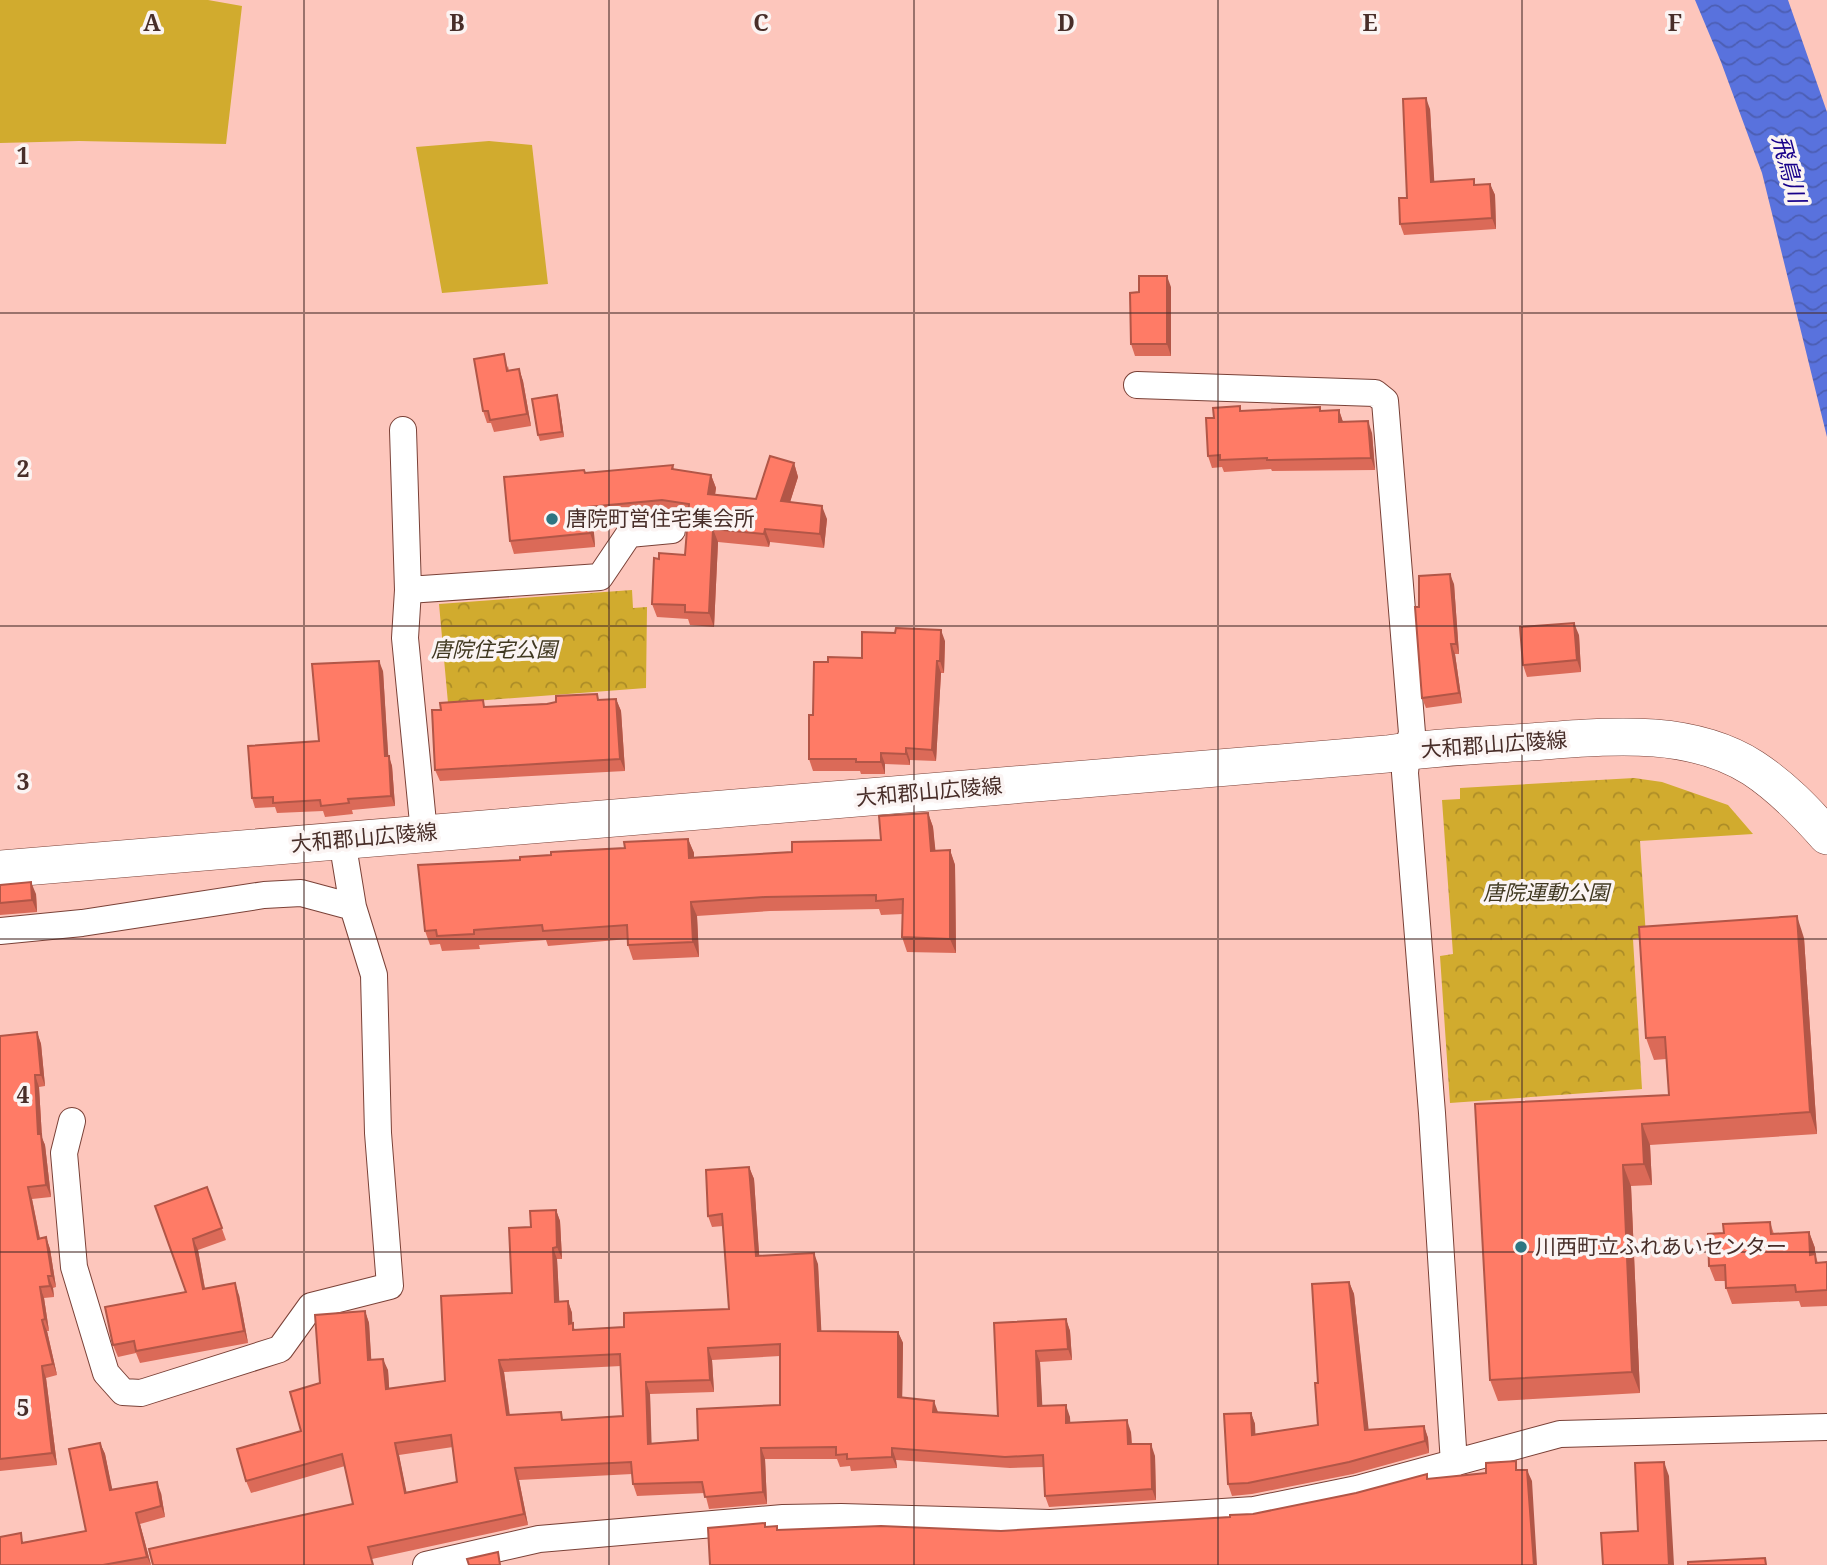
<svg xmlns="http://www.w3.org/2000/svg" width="1827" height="1565" viewBox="0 0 1827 1565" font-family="'Noto Serif','Noto Sans JP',serif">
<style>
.grass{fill:#d1ab2e}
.park{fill:url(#park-crowns)}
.water{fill:url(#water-waves)}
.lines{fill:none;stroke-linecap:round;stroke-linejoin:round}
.street-casing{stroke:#7a4137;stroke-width:28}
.secondary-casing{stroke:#7a4137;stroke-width:38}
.street{stroke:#fff;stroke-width:26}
.secondary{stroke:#fff;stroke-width:37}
.wall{fill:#db6a58;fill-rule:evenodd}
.shaded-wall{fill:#b25647}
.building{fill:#ff7b66;stroke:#b25647;stroke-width:2;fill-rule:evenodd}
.grid{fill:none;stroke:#482e29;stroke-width:2;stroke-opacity:0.55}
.poi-dot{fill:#2e7581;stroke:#fbf4f3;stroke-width:2.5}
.labels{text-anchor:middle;stroke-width:7;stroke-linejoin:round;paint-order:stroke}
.poi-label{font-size:21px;fill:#482e29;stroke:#fbf4f3;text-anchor:start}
.park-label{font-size:21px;font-style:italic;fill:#403821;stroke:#fbf4f3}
.street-label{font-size:21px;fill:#482e29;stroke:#fbf4f3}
.water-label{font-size:23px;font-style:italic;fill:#17008a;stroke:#fbf4f3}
.grid-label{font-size:23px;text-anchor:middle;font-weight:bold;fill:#482e29;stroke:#fbf4f3;stroke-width:7;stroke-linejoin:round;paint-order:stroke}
</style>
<defs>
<pattern id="park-crowns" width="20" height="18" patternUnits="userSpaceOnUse" patternTransform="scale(1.75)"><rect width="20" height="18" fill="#d1ab2e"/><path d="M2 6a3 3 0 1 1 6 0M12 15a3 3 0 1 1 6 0" fill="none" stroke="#ac8c27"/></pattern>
<pattern id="water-waves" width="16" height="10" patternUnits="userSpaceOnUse" patternTransform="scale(1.75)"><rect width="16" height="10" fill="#5972dd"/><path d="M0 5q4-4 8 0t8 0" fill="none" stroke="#4c5eb3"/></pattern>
</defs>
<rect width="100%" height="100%" fill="#fdc6bc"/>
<!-- grass -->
<path class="grass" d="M 0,0 L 208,0 L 242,6 L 226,144 L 79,141 L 0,143 Z
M 489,141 L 532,145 L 548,284 L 442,293 L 416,147 Z"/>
<!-- park -->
<path class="park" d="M 632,590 L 633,608 L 647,607 L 646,688 L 448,703 L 439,604 Z
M 1634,778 L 1662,782 L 1728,805 L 1753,834 L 1640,841 L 1646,937 L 1633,939 L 1642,1089 L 1450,1103 L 1440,956 L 1453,954 L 1442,800 L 1460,799 L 1460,788 Z"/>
<!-- water -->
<path class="water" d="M 1695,0 L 1788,0 L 1827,112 L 1827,437 L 1762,173 L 1721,62 Z"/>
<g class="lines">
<defs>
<path id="street" d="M 1137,385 L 1375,393 L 1385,401 L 1412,733 L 1407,751 L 1405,773 L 1432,1113 L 1454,1464
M 403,430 L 408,590 L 405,638 L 424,833
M 408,590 L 600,577 L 629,534 L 672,530
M 0,931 L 82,923 L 264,895 L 301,893 L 353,907
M 72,1121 L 64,1153 L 74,1267 L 106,1373 L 123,1392 L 141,1393 L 280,1349 L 311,1306 L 390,1286 L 378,1133 L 374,975 L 353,907 L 342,840
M 426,1565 L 539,1539 L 783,1518 L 841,1517 L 1050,1523 L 1254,1510 L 1357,1489 L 1560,1434 L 1827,1427"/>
<path id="secondary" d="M 0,869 L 1387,754 C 1434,747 1482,745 1530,742 C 1603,737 1687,726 1753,768 C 1782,787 1805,811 1827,836"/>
</defs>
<!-- street casing -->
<use href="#street" class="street-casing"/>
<!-- secondary casing -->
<use href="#secondary" class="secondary-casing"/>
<!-- street -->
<use href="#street" class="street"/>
<!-- secondary -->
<use href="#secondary" class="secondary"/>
</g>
<!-- wall -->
<path class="wall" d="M 1430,109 L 1434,182 L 1476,185 L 1490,184 L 1495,195 L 1496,229 L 1404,235 L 1400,224 Z
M 1171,287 L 1171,356 L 1135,356 L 1131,344 L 1139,292 Z
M 508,366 L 509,371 L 519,369 L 523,381 L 531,426 L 494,432 L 491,423 L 487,423 L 483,411 Z
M 559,401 L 564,437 L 540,441 L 538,435 Z
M 1320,407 L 1321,411 L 1339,410 L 1343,422 L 1372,433 L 1375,470 L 1272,471 L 1271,469 L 1224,472 L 1222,467 L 1212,468 L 1208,456 L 1214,418 L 1241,411 Z
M 794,463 L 798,477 L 790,502 L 827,519 L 824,548 L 770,542 L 769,547 L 718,542 L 714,627 L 690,625 L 688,619 L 657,617 L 652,604 L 659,559 L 685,555 L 688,516 L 667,513 L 593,520 L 595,547 L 514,554 L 510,541 L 584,470 L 585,473 L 673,465 L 674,470 L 711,475 L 716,488 L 715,495 L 756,499 Z
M 1454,584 L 1459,654 L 1455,654 L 1462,703 L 1426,708 L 1422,698 L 1419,607 Z
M 1579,635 L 1581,672 L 1527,677 L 1523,665 Z
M 945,641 L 944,673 L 941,673 L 936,761 L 910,760 L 910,765 L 885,764 L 885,774 L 861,774 L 860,771 L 813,771 L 809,759 L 813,715 L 828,662 L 862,658 Z
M 383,671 L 388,756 L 392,766 L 395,806 L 352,810 L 353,814 L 325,817 L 323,811 L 277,813 L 275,807 L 255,808 L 252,798 L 319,741 Z
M 616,699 L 621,711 L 625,771 L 440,781 L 435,770 L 486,707 Z
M 928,813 L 933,827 L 935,851 L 950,850 L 955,865 L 956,953 L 907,952 L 902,937 L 903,914 L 881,915 L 879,909 L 770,911 L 697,916 L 699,957 L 633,960 L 628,945 L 628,939 L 548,946 L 546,940 L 479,945 L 480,949 L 442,951 L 440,944 L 430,945 L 425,931 L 520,860 L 625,848 L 688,839 L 694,853 L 694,857 L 792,852 L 881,840 Z
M 0,885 L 36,894 L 37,912 L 0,915 Z
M 1804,938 L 1817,1134 L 1650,1145 L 1652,1185 L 1631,1186 L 1640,1393 L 1498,1401 L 1490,1380 L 1475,1104 L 1669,1095 L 1666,1059 L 1654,1060 L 1646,1038 Z
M 37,1032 L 41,1044 L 45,1086 L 39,1087 L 42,1138 L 45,1145 L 51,1197 L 32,1199 L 40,1238 L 46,1237 L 50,1249 L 56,1287 L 53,1288 L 54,1297 L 44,1298 L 49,1331 L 47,1331 L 57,1375 L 46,1378 L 57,1465 L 0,1471 L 0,1036 Z
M 749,1167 L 754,1179 L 759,1256 L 818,1264 L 821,1331 L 898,1332 L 903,1343 L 902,1398 L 938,1412 L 998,1416 L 994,1323 L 1066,1319 L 1070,1331 L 1072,1360 L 1040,1362 L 1042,1406 L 1070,1417 L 1070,1423 L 1131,1432 L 1132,1444 L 1155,1456 L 1156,1500 L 1049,1507 L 1045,1496 L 1043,1467 L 1010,1468 L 896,1460 L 897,1468 L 851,1471 L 850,1466 L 840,1467 L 837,1459 L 765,1459 L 767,1504 L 709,1509 L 705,1493 L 637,1496 L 633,1484 L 632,1474 L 519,1480 L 528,1525 L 372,1559 L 374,1565 L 353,1504 L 345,1466 L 251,1493 L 246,1481 L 301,1431 L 320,1383 L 365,1311 L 369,1323 L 371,1360 L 388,1370 L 389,1389 L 445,1381 L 512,1293 L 531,1227 L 556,1210 L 560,1221 L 562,1259 L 557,1259 L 559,1301 L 568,1301 L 572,1313 L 572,1323 L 575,1330 L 624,1327 L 729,1309 L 723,1226 L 712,1227 L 708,1216 ZM 780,1356 L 780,1405 L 698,1440 L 651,1443 L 650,1394 L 714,1392 L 712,1360 ZM 621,1366 L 623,1416 L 564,1420 L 510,1415 L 504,1372 ZM 453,1447 L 457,1482 L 406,1492 L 399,1455 Z
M 207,1187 L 226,1240 L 198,1250 L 205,1288 L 239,1295 L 248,1343 L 140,1363 L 136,1353 L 118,1357 L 113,1345 L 186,1292 L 155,1206 Z
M 1770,1222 L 1774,1234 L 1809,1232 L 1815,1248 L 1815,1254 L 1818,1263 L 1827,1262 L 1827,1306 L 1801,1307 L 1799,1301 L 1732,1304 L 1726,1288 L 1726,1281 L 1715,1281 L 1709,1266 L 1724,1233 Z
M 1349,1282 L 1354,1294 L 1368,1430 L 1424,1426 L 1428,1438 L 1429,1453 L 1353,1474 L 1252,1494 L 1232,1496 L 1228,1484 L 1251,1413 L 1255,1424 L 1255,1434 L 1318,1425 L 1318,1383 Z
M 100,1443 L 105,1454 L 112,1490 L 161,1493 L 165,1517 L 140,1524 L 151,1565 L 0,1565 L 24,1542 L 86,1531 Z"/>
<!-- shaded-wall -->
<path class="shaded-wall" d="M 1426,98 L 1430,109 L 1435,193 L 1431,182 Z
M 1490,184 L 1495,195 L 1496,229 L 1492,218 Z
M 1167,276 L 1171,287 L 1171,356 L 1167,344 Z
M 519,369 L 523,381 L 531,426 L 527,414 Z
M 557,395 L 559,401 L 564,437 L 562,432 Z
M 1339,410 L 1343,422 L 1339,422 Z
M 1368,421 L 1372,433 L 1375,470 L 1371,458 Z
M 794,463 L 798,477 L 786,515 L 781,501 Z
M 711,475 L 716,488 L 713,507 L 708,494 Z
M 822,506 L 827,519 L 824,548 L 820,534 Z
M 588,507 L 593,520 L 595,547 L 590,533 Z
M 713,529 L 718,542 L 714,627 L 709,613 Z
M 765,529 L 770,542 L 769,547 L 764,534 Z
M 1450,574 L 1454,584 L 1459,654 L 1456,644 Z
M 1574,623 L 1579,635 L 1581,672 L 1577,660 Z
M 941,630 L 945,641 L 944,673 L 940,661 Z
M 1451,644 L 1455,654 L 1462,703 L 1459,693 Z
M 379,661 L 383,671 L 389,767 L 385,756 Z
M 937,661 L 941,673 L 936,761 L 932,750 Z
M 616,699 L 621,711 L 625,771 L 620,759 Z
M 906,748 L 910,760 L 910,765 L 906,754 Z
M 881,753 L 885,764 L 885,774 L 881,762 Z
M 389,756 L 392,766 L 395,806 L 391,796 Z
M 928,813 L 933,827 L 937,865 L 931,851 Z
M 688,839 L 694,853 L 694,872 L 689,858 Z
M 950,850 L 955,865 L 956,953 L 950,939 Z
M 31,882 L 36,894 L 37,912 L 32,900 Z
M 691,902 L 697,916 L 699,957 L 693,942 Z
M 1797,916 L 1804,938 L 1817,1134 L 1810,1112 Z
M 37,1032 L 41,1044 L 45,1086 L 41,1075 Z
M 35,1075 L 39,1087 L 42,1138 L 45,1145 L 51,1197 L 46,1185 L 38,1134 Z
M 1642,1124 L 1650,1145 L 1652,1185 L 1644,1164 Z
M 1623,1165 L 1631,1186 L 1640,1393 L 1632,1372 Z
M 749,1167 L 754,1179 L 760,1267 L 756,1256 Z
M 28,1187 L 32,1199 L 42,1250 L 38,1239 Z
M 556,1210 L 560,1221 L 562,1259 L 557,1247 Z
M 1809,1232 L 1815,1248 L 1816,1270 L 1810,1255 Z
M 46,1237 L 50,1249 L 56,1287 L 52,1276 Z
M 193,1239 L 198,1250 L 207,1301 L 203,1289 Z
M 553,1248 L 557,1259 L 560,1313 L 555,1302 Z
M 814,1253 L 818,1264 L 822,1343 L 818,1331 Z
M 48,1276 L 53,1288 L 54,1297 L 50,1286 Z
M 1349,1282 L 1354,1294 L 1370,1442 L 1365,1430 Z
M 235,1283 L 239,1295 L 248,1343 L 244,1331 Z
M 40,1287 L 44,1298 L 49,1331 L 45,1319 Z
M 568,1301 L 572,1313 L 573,1335 L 569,1324 Z
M 365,1311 L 369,1323 L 372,1371 L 368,1360 Z
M 1066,1319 L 1070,1331 L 1072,1360 L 1068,1349 Z
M 42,1320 L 47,1331 L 57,1375 L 53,1364 Z
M 898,1332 L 903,1343 L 902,1409 L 898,1397 Z
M 708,1348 L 712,1360 L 714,1392 L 710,1380 Z
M 1036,1351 L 1040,1362 L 1043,1418 L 1038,1406 Z
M 383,1359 L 388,1370 L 390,1401 L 386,1389 Z
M 499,1360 L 504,1372 L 511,1427 L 507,1415 Z
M 42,1366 L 46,1378 L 57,1465 L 52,1453 Z
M 646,1382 L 650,1394 L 652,1455 L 648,1444 Z
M 934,1401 L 938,1412 L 933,1412 Z
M 1066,1405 L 1070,1417 L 1071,1435 L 1066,1423 Z
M 1251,1413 L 1255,1424 L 1256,1447 L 1252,1435 Z
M 1127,1420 L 1131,1432 L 1132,1456 L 1128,1444 Z
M 1424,1426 L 1428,1438 L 1429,1453 L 1425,1441 Z
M 100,1443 L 105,1454 L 115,1502 L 110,1490 Z
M 395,1443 L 399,1455 L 409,1504 L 405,1493 Z
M 1151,1444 L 1155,1456 L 1156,1500 L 1152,1489 Z
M 761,1448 L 765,1459 L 767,1504 L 763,1492 Z
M 892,1448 L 896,1460 L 897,1468 L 892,1457 Z
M 1664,1462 L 1669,1476 L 1674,1565 L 1669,1565 Z
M 515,1468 L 519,1480 L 528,1525 L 524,1514 Z
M 1527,1470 L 1532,1481 L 1537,1565 L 1534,1565 Z
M 157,1482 L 161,1493 L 165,1517 L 161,1506 Z
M 136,1513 L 140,1524 L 151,1565 L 147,1557 Z"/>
<!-- building -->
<path class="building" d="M 1426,98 L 1431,182 L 1474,179 L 1474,185 L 1490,184 L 1492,218 L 1400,224 L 1399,198 L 1407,198 L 1403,99 Z
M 1139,276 L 1167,276 L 1167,344 L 1131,344 L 1130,293 L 1139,292 Z
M 504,354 L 507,371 L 519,369 L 527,414 L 490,420 L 488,411 L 483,411 L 474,359 Z
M 557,395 L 562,432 L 538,435 L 532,399 Z
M 1240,406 L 1240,411 L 1320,407 L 1320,411 L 1339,410 L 1339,422 L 1368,421 L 1371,458 L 1267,460 L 1267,458 L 1220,460 L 1220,455 L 1208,456 L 1206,418 L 1214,418 L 1213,408 Z
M 770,456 L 794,463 L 781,501 L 822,506 L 820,534 L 765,529 L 764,534 L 713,529 L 709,613 L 685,612 L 685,605 L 652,604 L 654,558 L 659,559 L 659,553 L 685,555 L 689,504 L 662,500 L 588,507 L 590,533 L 510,541 L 504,477 L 584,470 L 585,473 L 673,465 L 672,469 L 711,475 L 708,494 L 756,499 Z
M 1450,574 L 1456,644 L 1451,644 L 1459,693 L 1422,698 L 1415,607 L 1419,607 L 1419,576 Z
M 1574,623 L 1577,660 L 1523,665 L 1520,627 Z
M 896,628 L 941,630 L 940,661 L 937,661 L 932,750 L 906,748 L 906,754 L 881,753 L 881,762 L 856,762 L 856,759 L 809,759 L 809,715 L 813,715 L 814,662 L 828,662 L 828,657 L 862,658 L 862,632 L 895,633 Z
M 379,661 L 385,756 L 389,756 L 391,796 L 348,799 L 349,803 L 321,806 L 320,800 L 273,803 L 273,797 L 252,798 L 248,746 L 319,741 L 312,664 Z
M 597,694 L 598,700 L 616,699 L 620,759 L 435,770 L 432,710 L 441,710 L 440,703 L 483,700 L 484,707 L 547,704 L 556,702 L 556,696 Z
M 928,813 L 931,851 L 950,850 L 950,939 L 902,937 L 903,899 L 876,901 L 876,895 L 765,897 L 691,902 L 693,942 L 628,945 L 627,925 L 543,931 L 542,925 L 474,930 L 474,934 L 437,936 L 436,930 L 425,931 L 418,865 L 520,860 L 520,857 L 551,855 L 551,852 L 625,848 L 624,842 L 688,839 L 689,858 L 792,852 L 792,842 L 881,840 L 879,816 Z
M 31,882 L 32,900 L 0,903 L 0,885 Z
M 1797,916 L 1810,1112 L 1642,1124 L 1644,1164 L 1623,1165 L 1632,1372 L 1490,1380 L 1475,1104 L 1669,1095 L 1665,1037 L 1646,1038 L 1639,927 Z
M 37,1032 L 41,1075 L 35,1075 L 38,1134 L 41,1134 L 46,1185 L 28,1187 L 38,1239 L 46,1237 L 52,1276 L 48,1276 L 50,1286 L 40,1287 L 45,1319 L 42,1320 L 53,1364 L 42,1366 L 52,1453 L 0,1459 L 0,1036 Z
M 749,1167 L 756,1256 L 814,1253 L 818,1331 L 898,1332 L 898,1397 L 934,1401 L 933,1412 L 998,1416 L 994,1323 L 1066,1319 L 1068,1349 L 1036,1351 L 1038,1406 L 1066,1405 L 1066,1423 L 1127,1420 L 1128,1444 L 1151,1444 L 1152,1489 L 1045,1496 L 1043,1455 L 1005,1457 L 892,1448 L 892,1457 L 847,1459 L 847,1454 L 836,1455 L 836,1447 L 761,1448 L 763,1492 L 705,1497 L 702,1482 L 633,1484 L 631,1462 L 515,1468 L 524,1514 L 368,1547 L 373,1565 L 153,1565 L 149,1549 L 353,1504 L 342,1454 L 246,1481 L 237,1449 L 301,1431 L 290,1392 L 320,1383 L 315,1315 L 365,1311 L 368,1360 L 383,1359 L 386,1389 L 445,1381 L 441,1296 L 512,1293 L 509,1228 L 531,1227 L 530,1211 L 556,1210 L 557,1247 L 553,1248 L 555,1302 L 568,1301 L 569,1324 L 573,1323 L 573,1330 L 624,1327 L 624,1313 L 729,1309 L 722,1214 L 708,1216 L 706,1170 ZM 780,1344 L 780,1405 L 697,1409 L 698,1440 L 648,1444 L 646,1382 L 710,1380 L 708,1348 ZM 620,1354 L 623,1416 L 562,1420 L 561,1412 L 507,1415 L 499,1360 ZM 451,1435 L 457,1482 L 405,1493 L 395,1443 Z
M 207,1187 L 222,1228 L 193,1239 L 203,1289 L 235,1283 L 244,1331 L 136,1351 L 134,1341 L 113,1345 L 105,1307 L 186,1292 L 155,1206 Z
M 1770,1222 L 1771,1234 L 1809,1232 L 1810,1255 L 1815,1254 L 1816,1263 L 1827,1262 L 1827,1290 L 1796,1292 L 1795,1285 L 1726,1288 L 1725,1265 L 1709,1266 L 1708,1234 L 1724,1233 L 1723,1224 Z
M 1349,1282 L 1365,1430 L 1424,1426 L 1425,1441 L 1349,1462 L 1248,1483 L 1228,1484 L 1224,1414 L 1251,1413 L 1252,1435 L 1318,1425 L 1315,1383 L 1318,1383 L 1312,1284 Z
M 100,1443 L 110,1490 L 157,1482 L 161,1506 L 136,1513 L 147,1557 L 103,1565 L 0,1565 L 0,1537 L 21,1533 L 22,1543 L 86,1531 L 69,1449 Z
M 1516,1461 L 1516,1470 L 1527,1470 L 1534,1565 L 710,1565 L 708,1528 L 765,1523 L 765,1527 L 777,1526 L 777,1530 L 881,1526 L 1001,1531 L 1230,1517 L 1230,1515 L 1253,1514 L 1356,1493 L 1427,1474 L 1427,1479 L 1486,1473 L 1486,1463 Z
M 1664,1462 L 1669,1565 L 1603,1565 L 1601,1533 L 1638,1531 L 1635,1463 Z
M 498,1552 L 500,1565 L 469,1565 L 467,1559 Z
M 1765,1558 L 1766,1565 L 1688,1565 L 1688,1562 Z"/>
<!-- grid -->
<path class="grid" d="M 304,0 L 304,1565M 609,0 L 609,1565M 914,0 L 914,1565M 1218,0 L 1218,1565M 1522,0 L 1522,1565M 0,313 L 1827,313M 0,626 L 1827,626M 0,939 L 1827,939M 0,1252 L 1827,1252"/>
<!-- markers -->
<g class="poi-dot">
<circle cx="552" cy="519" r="7"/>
<circle cx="1521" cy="1247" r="7"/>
</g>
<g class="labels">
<!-- poi labels -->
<g class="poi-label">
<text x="566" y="526">唐院町営住宅集会所</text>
<text x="1535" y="1254">川西町立ふれあいセンター</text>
</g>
<!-- park labels -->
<g class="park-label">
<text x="494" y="657">唐院住宅公園</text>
<text x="1546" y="900">唐院運動公園</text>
</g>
<!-- street labels -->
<g class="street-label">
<text transform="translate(1494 745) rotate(-4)" y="7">大和郡山広陵線</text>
<text transform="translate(929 792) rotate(-5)" y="7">大和郡山広陵線</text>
<text transform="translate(364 838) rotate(-5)" y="7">大和郡山広陵線</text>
</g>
<!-- water labels -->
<g class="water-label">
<text transform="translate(1789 169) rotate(75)" y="8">飛鳥川</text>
</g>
</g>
<g class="grid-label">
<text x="152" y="31">A</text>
<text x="457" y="31">B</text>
<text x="761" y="31">C</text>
<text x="1066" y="31">D</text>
<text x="1370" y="31">E</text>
<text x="1675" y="31">F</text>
<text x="23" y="164">1</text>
<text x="23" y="477">2</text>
<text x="23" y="790">3</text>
<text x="23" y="1103">4</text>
<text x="23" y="1416">5</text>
</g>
</svg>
